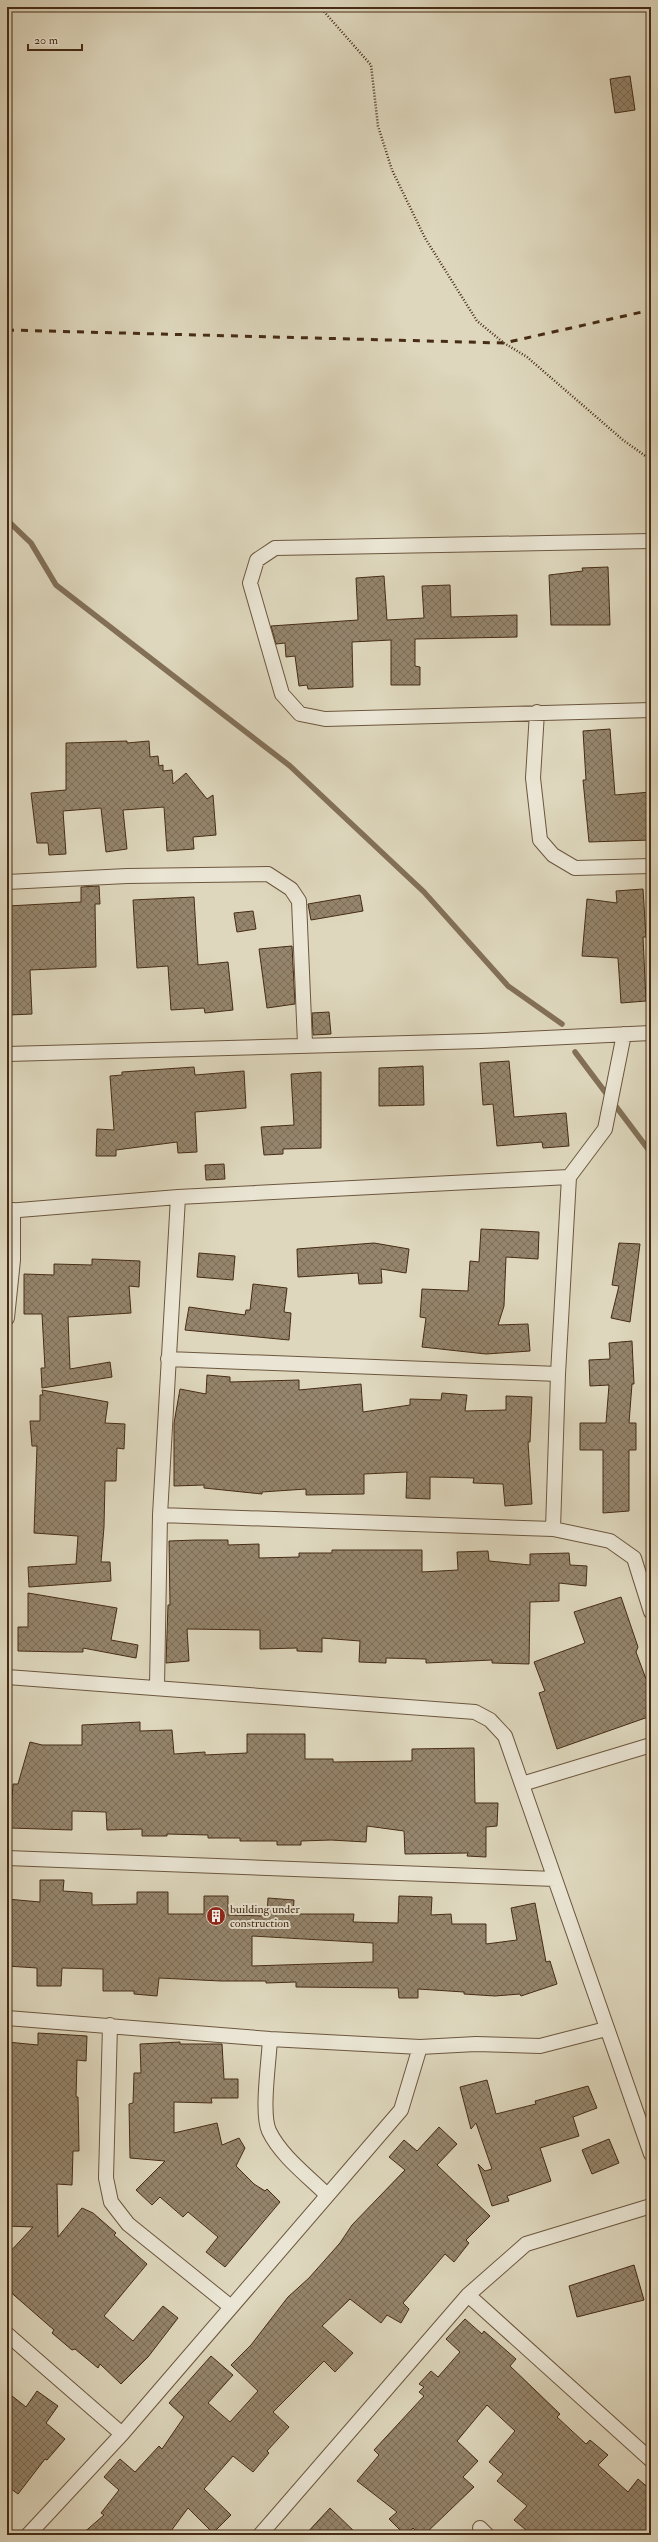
<svg xmlns="http://www.w3.org/2000/svg" width="658" height="2542" viewBox="0 0 658 2542" font-family="'IM FELL Double Pica',serif">
<style>
.lines{fill:none;stroke-linecap:round;stroke-linejoin:round}
.stream{stroke:#827057;stroke-width:5.5}
.building{fill:url(#building-cross-hatch);stroke:#462c14;fill-rule:evenodd}
.street-casing{stroke:#6c573e;stroke-width:16}
.path{stroke:#462c14;stroke-width:2.5;stroke-dasharray:1 2;stroke-linecap:butt}
.street{stroke:#eae5d4;stroke-width:14}
.rail{stroke:#462c14;stroke-width:3;stroke-dasharray:7 7;stroke-linecap:butt}
.labels{text-anchor:middle;stroke-width:4;stroke-linejoin:round;paint-order:stroke}
.poi-label{font-size:12px;fill:#462c14;stroke:#eae5d4;text-anchor:start}
</style>
<defs>
<pattern id="building-cross-hatch" width="8" height="8" patternUnits="userSpaceOnUse"><rect width="8" height="8" fill="#95856c"/><path d="M0 0l8 8M0 8l8-8" fill="none" stroke="#7b6d58"/></pattern>
</defs>
<rect width="100%" height="100%" fill="#ded7bd"/>
<filter id="stains"><feTurbulence type="fractalNoise" baseFrequency=".005" numOctaves="4"/><feColorMatrix values="0 0 0 0 .2 0 0 0 0 .09 0 0 0 0 .02 0 0 0 .5 -.17"/></filter>
<radialGradient id="worn" r=".72"><stop offset=".6" stop-color="#630" stop-opacity="0"/><stop offset="1" stop-color="#630" stop-opacity=".3"/></radialGradient>
<g class="lines">
<!-- stream -->
<path class="stream" d="M 7,520 L 31,543 L 56,585 L 290,766 L 424,892 L 508,986 L 562,1024
M 575,1052 L 651,1153"/>
</g>
<!-- building -->
<path class="building" d="M 630,76 L 635,110 L 615,113 L 610,79 Z
M 608,567 L 610,625 L 551,625 L 549,575 L 583,571 L 582,568 Z
M 384,576 L 387,620 L 424,618 L 422,586 L 450,585 L 451,617 L 517,615 L 517,637 L 415,639 L 415,666 L 420,667 L 420,685 L 391,685 L 391,640 L 352,642 L 353,687 L 308,689 L 307,685 L 299,686 L 295,656 L 286,657 L 285,643 L 276,644 L 271,626 L 358,620 L 356,578 Z
M 610,729 L 615,795 L 651,792 L 651,840 L 589,842 L 583,780 L 586,780 L 583,731 Z
M 127,741 L 127,743 L 149,741 L 150,757 L 158,756 L 159,766 L 163,765 L 163,771 L 172,770 L 173,784 L 186,773 L 207,799 L 213,795 L 216,835 L 193,837 L 194,849 L 167,851 L 164,807 L 123,810 L 127,849 L 106,852 L 101,808 L 63,811 L 66,854 L 49,855 L 48,843 L 37,843 L 31,793 L 66,790 L 66,743 Z
M 99,886 L 100,904 L 95,904 L 96,967 L 30,970 L 32,1014 L 9,1015 L 7,953 L 11,953 L 8,906 L 81,902 L 81,887 Z
M 643,889 L 646,937 L 643,937 L 646,1001 L 621,1003 L 618,958 L 582,956 L 587,899 L 617,903 L 616,891 Z
M 360,895 L 363,911 L 311,920 L 308,904 Z
M 194,897 L 198,965 L 228,962 L 233,1010 L 205,1013 L 204,1008 L 171,1010 L 168,966 L 137,968 L 133,900 Z
M 253,911 L 256,929 L 237,932 L 234,913 Z
M 292,946 L 295,1004 L 267,1008 L 259,949 Z
M 329,1012 L 331,1034 L 313,1035 L 312,1013 Z
M 509,1061 L 514,1117 L 566,1113 L 569,1146 L 543,1148 L 542,1142 L 497,1146 L 493,1104 L 483,1105 L 480,1063 Z
M 423,1066 L 424,1105 L 379,1106 L 379,1068 Z
M 194,1067 L 195,1075 L 244,1071 L 246,1108 L 195,1112 L 197,1152 L 178,1153 L 177,1142 L 116,1150 L 116,1156 L 96,1156 L 97,1129 L 114,1130 L 110,1076 L 122,1075 L 122,1072 Z
M 321,1072 L 321,1148 L 283,1149 L 283,1154 L 264,1155 L 261,1127 L 294,1125 L 291,1074 Z
M 224,1164 L 225,1179 L 206,1180 L 205,1165 Z
M 481,1229 L 539,1232 L 538,1259 L 506,1257 L 504,1306 L 498,1325 L 528,1324 L 530,1351 L 486,1354 L 422,1347 L 426,1318 L 420,1317 L 422,1289 L 468,1291 L 470,1261 L 479,1262 Z
M 374,1243 L 409,1249 L 406,1273 L 381,1269 L 382,1283 L 359,1284 L 358,1273 L 298,1277 L 297,1249 Z
M 619,1243 L 640,1244 L 630,1322 L 611,1318 L 619,1286 L 612,1285 Z
M 199,1253 L 235,1256 L 233,1280 L 197,1277 Z
M 92,1259 L 140,1261 L 139,1287 L 129,1286 L 131,1313 L 68,1317 L 70,1369 L 110,1362 L 112,1377 L 42,1388 L 41,1368 L 45,1368 L 42,1314 L 24,1314 L 24,1274 L 54,1275 L 54,1264 L 92,1265 Z
M 253,1284 L 287,1288 L 284,1312 L 291,1313 L 289,1340 L 185,1330 L 189,1307 L 245,1315 L 246,1310 L 250,1310 Z
M 632,1341 L 634,1384 L 632,1384 L 629,1423 L 636,1423 L 636,1450 L 629,1450 L 629,1511 L 603,1513 L 603,1450 L 580,1450 L 580,1423 L 606,1423 L 609,1385 L 590,1386 L 589,1360 L 610,1359 L 609,1343 Z
M 207,1375 L 230,1377 L 230,1382 L 299,1380 L 299,1390 L 361,1384 L 363,1412 L 410,1405 L 410,1399 L 441,1400 L 442,1393 L 467,1395 L 465,1411 L 506,1410 L 506,1396 L 532,1397 L 530,1442 L 528,1442 L 532,1504 L 505,1506 L 503,1484 L 473,1483 L 474,1478 L 430,1477 L 430,1499 L 406,1498 L 407,1472 L 364,1474 L 364,1494 L 306,1495 L 306,1489 L 262,1492 L 262,1494 L 204,1488 L 204,1485 L 174,1486 L 174,1423 L 180,1389 L 206,1394 Z
M 42,1390 L 108,1402 L 105,1423 L 125,1424 L 124,1449 L 117,1448 L 116,1481 L 105,1481 L 104,1527 L 101,1562 L 110,1562 L 111,1581 L 29,1587 L 28,1567 L 76,1564 L 78,1536 L 34,1533 L 37,1446 L 32,1446 L 30,1421 L 40,1421 L 40,1395 L 43,1395 Z
M 196,1540 L 228,1540 L 228,1545 L 259,1544 L 259,1558 L 299,1557 L 299,1553 L 332,1553 L 332,1550 L 422,1550 L 422,1572 L 458,1570 L 457,1552 L 488,1551 L 489,1561 L 530,1565 L 530,1554 L 569,1553 L 570,1565 L 587,1566 L 586,1586 L 559,1583 L 559,1601 L 530,1602 L 529,1664 L 492,1663 L 492,1660 L 426,1663 L 426,1659 L 386,1658 L 386,1663 L 359,1662 L 360,1641 L 322,1638 L 322,1652 L 297,1651 L 297,1648 L 260,1649 L 260,1630 L 187,1629 L 189,1661 L 166,1663 L 168,1605 L 170,1605 L 169,1541 Z
M 28,1593 L 117,1608 L 111,1640 L 138,1645 L 136,1658 L 83,1648 L 83,1652 L 65,1652 L 18,1651 L 18,1627 L 28,1627 Z
M 621,1597 L 638,1647 L 636,1652 L 646,1679 L 651,1677 L 651,1716 L 557,1749 L 539,1693 L 545,1691 L 534,1662 L 585,1643 L 574,1612 Z
M 140,1722 L 140,1731 L 172,1730 L 174,1754 L 205,1752 L 205,1755 L 247,1753 L 247,1734 L 305,1734 L 305,1759 L 333,1759 L 333,1762 L 412,1761 L 412,1749 L 474,1748 L 475,1803 L 498,1803 L 497,1826 L 486,1827 L 486,1857 L 467,1856 L 468,1853 L 405,1854 L 404,1831 L 367,1826 L 366,1842 L 331,1840 L 301,1841 L 301,1845 L 277,1845 L 277,1841 L 240,1841 L 240,1838 L 208,1838 L 208,1835 L 167,1834 L 167,1836 L 142,1836 L 142,1829 L 107,1830 L 106,1812 L 72,1811 L 72,1830 L 10,1828 L 13,1784 L 18,1784 L 30,1742 L 42,1745 L 82,1745 L 82,1725 Z
M 40,1880 L 64,1880 L 63,1891 L 92,1893 L 92,1905 L 137,1904 L 137,1892 L 168,1892 L 168,1914 L 204,1914 L 204,1896 L 228,1896 L 228,1915 L 267,1916 L 268,1898 L 294,1900 L 293,1914 L 354,1914 L 353,1922 L 398,1923 L 399,1896 L 432,1897 L 431,1915 L 451,1914 L 452,1924 L 486,1924 L 486,1944 L 517,1940 L 511,1908 L 535,1903 L 546,1962 L 550,1961 L 557,1984 L 521,1996 L 520,1994 L 495,1996 L 464,1994 L 464,1992 L 418,1989 L 418,1998 L 399,1998 L 398,1988 L 296,1987 L 296,1982 L 266,1983 L 266,1981 L 221,1981 L 159,1978 L 157,1996 L 134,1994 L 134,1991 L 103,1991 L 103,1969 L 62,1968 L 61,1986 L 37,1986 L 37,1968 L 7,1966 L 7,1899 L 40,1902 ZM 252,1936 L 373,1943 L 373,1962 L 252,1966 Z
M 38,2033 L 87,2036 L 86,2061 L 77,2060 L 76,2097 L 78,2097 L 79,2151 L 73,2151 L 72,2185 L 57,2184 L 58,2237 L 82,2208 L 93,2213 L 116,2233 L 114,2235 L 147,2264 L 104,2316 L 133,2341 L 163,2306 L 178,2318 L 148,2357 L 121,2384 L 100,2364 L 98,2368 L 75,2349 L 72,2350 L 52,2333 L 54,2330 L 7,2289 L 7,2255 L 33,2227 L 7,2226 L 7,2042 L 38,2045 Z
M 180,2042 L 180,2044 L 222,2044 L 224,2079 L 238,2079 L 238,2098 L 211,2098 L 212,2103 L 174,2102 L 174,2133 L 217,2123 L 222,2145 L 239,2138 L 245,2148 L 236,2166 L 254,2184 L 265,2191 L 267,2189 L 280,2202 L 225,2267 L 206,2252 L 218,2237 L 188,2212 L 183,2217 L 160,2197 L 152,2205 L 136,2190 L 165,2161 L 130,2158 L 129,2104 L 133,2103 L 134,2073 L 141,2073 L 140,2044 Z
M 487,2080 L 496,2114 L 536,2104 L 535,2101 L 588,2086 L 597,2108 L 573,2117 L 579,2136 L 540,2148 L 551,2181 L 507,2196 L 509,2201 L 492,2206 L 478,2164 L 485,2171 L 492,2169 L 476,2123 L 471,2129 L 460,2087 Z
M 439,2127 L 457,2144 L 437,2165 L 490,2216 L 466,2240 L 469,2243 L 454,2262 L 445,2254 L 403,2303 L 409,2309 L 401,2323 L 387,2315 L 381,2323 L 350,2299 L 322,2326 L 353,2353 L 335,2372 L 324,2361 L 273,2412 L 289,2427 L 267,2451 L 269,2453 L 253,2472 L 233,2456 L 204,2489 L 231,2515 L 213,2533 L 188,2508 L 168,2535 L 81,2535 L 104,2515 L 101,2513 L 119,2490 L 104,2477 L 120,2459 L 135,2472 L 159,2446 L 162,2449 L 184,2417 L 169,2403 L 211,2356 L 233,2375 L 208,2403 L 230,2422 L 258,2391 L 231,2365 L 251,2345 L 288,2297 L 309,2278 L 340,2243 L 352,2225 L 405,2170 L 389,2157 L 404,2140 L 417,2151 Z
M 609,2139 L 619,2163 L 592,2174 L 582,2150 Z
M 634,2265 L 644,2300 L 577,2317 L 569,2286 Z
M 465,2319 L 482,2334 L 484,2331 L 516,2359 L 510,2366 L 560,2414 L 557,2417 L 586,2444 L 590,2440 L 608,2455 L 598,2465 L 628,2492 L 638,2479 L 651,2490 L 651,2535 L 532,2535 L 514,2520 L 527,2506 L 497,2481 L 503,2474 L 489,2462 L 515,2431 L 487,2405 L 457,2441 L 478,2461 L 463,2477 L 474,2487 L 424,2535 L 420,2535 L 413,2528 L 405,2535 L 389,2519 L 397,2512 L 357,2481 L 379,2455 L 374,2450 L 424,2396 L 419,2392 L 424,2387 L 419,2384 L 431,2371 L 438,2377 L 460,2352 L 446,2339 Z
M 37,2391 L 58,2406 L 46,2423 L 65,2439 L 47,2460 L 45,2459 L 18,2494 L 7,2486 L 7,2392 L 26,2407 Z
M 330,2508 L 358,2535 L 305,2535 Z"/>
<g class="lines">
<defs>
<path id="street" d="M 651,541 L 275,548 L 257,560 L 250,583 L 282,694 L 300,714 L 325,719 L 651,710
M 537,712 L 533,778 L 540,840 L 553,855 L 575,868 L 651,866
M 7,882 L 127,876 L 268,874 L 291,889 L 299,901 L 305,1044
M 7,1054 L 481,1041 L 651,1033
M 7,1211 L 178,1197 L 569,1177
M 7,1318 L 13,1260 L 13,1210
M 168,1359 L 558,1374
M 160,1515 L 553,1529 L 610,1541 L 634,1558 L 651,1612
M 553,1529 L 558,1374 L 569,1177 L 605,1129 L 624,1034
M 7,1677 L 475,1712 L 490,1720 L 505,1736 L 651,2154
M 157,1687 L 160,1515 L 178,1197
M 522,1784 L 651,1745
M 7,1858 L 555,1879
M 7,2018 L 270,2039 L 420,2047 L 476,2044 L 540,2046 L 606,2029
M 110,2025 L 106,2178 L 111,2202 L 128,2224 L 231,2307
M 270,2039 C 269,2061 261,2113 269,2131 C 281,2156 308,2176 327,2195
M 468,2295 L 651,2460
M 7,2334 L 122,2434 L 401,2110 L 420,2047
M 480,2528 L 487,2535
M 28,2535 L 122,2434
M 260,2535 L 468,2295 L 526,2244 L 651,2206"/>
</defs>
<!-- street casing -->
<use href="#street" class="street-casing"/>
<!-- path -->
<path class="path" d="M 320,7 L 371,65 L 378,126 L 392,170 L 425,238 L 477,321 L 504,343 L 527,357 L 623,440 L 651,460"/>
<!-- street -->
<use href="#street" class="street"/>
<!-- rail -->
<path class="rail" d="M 7,330 L 504,343 L 651,310"/>
</g>
<!-- icons -->
<defs>
<symbol id="building-disc" viewBox="-11 -11 22 22"><circle r="9.5" fill="#8f2418" stroke="#eae5d4"/><path d="M-4-6H4V6H1V3H-1V6H-4ZM-2.5-4.3h1.7v1.8h-1.7ZM.8-4.3h1.7v1.8H.8ZM-2.5-1h1.7V.8h-1.7ZM.8-1h1.7V.8H.8Z" fill="#fff"/></symbol>
</defs>
<g fill-rule="evenodd">
<use href="#building-disc" x="205" y="1905" width="22" height="22"/>
</g>
<g class="labels">
<!-- poi labels -->
<g class="poi-label">
<text x="230" y="1913">building under<tspan x="230" dy="14">construction</tspan></text>
</g>
</g>
<!-- margin -->
<rect width="658" height="2542" fill="none" stroke="#ded7bd" stroke-width="24"/>
<rect x="8" y="8" width="642" height="2526" fill="none" stroke="#462c14" stroke-width="2"/>
<rect x="12" y="12" width="634" height="2518" fill="none" stroke="#462c14"/>
<!-- scale -->
<path d="M28 44v6h54v-6" fill="none" stroke="#462c14" stroke-width="2"/>
<text x="34" y="44" font-size="12" fill="#462c14" stroke="#eae5d4" stroke-width="3" paint-order="stroke">20 m</text>
<rect width="100%" height="100%" filter="url(#stains)"/>
<rect width="100%" height="100%" fill="url(#worn)"/>
</svg>
